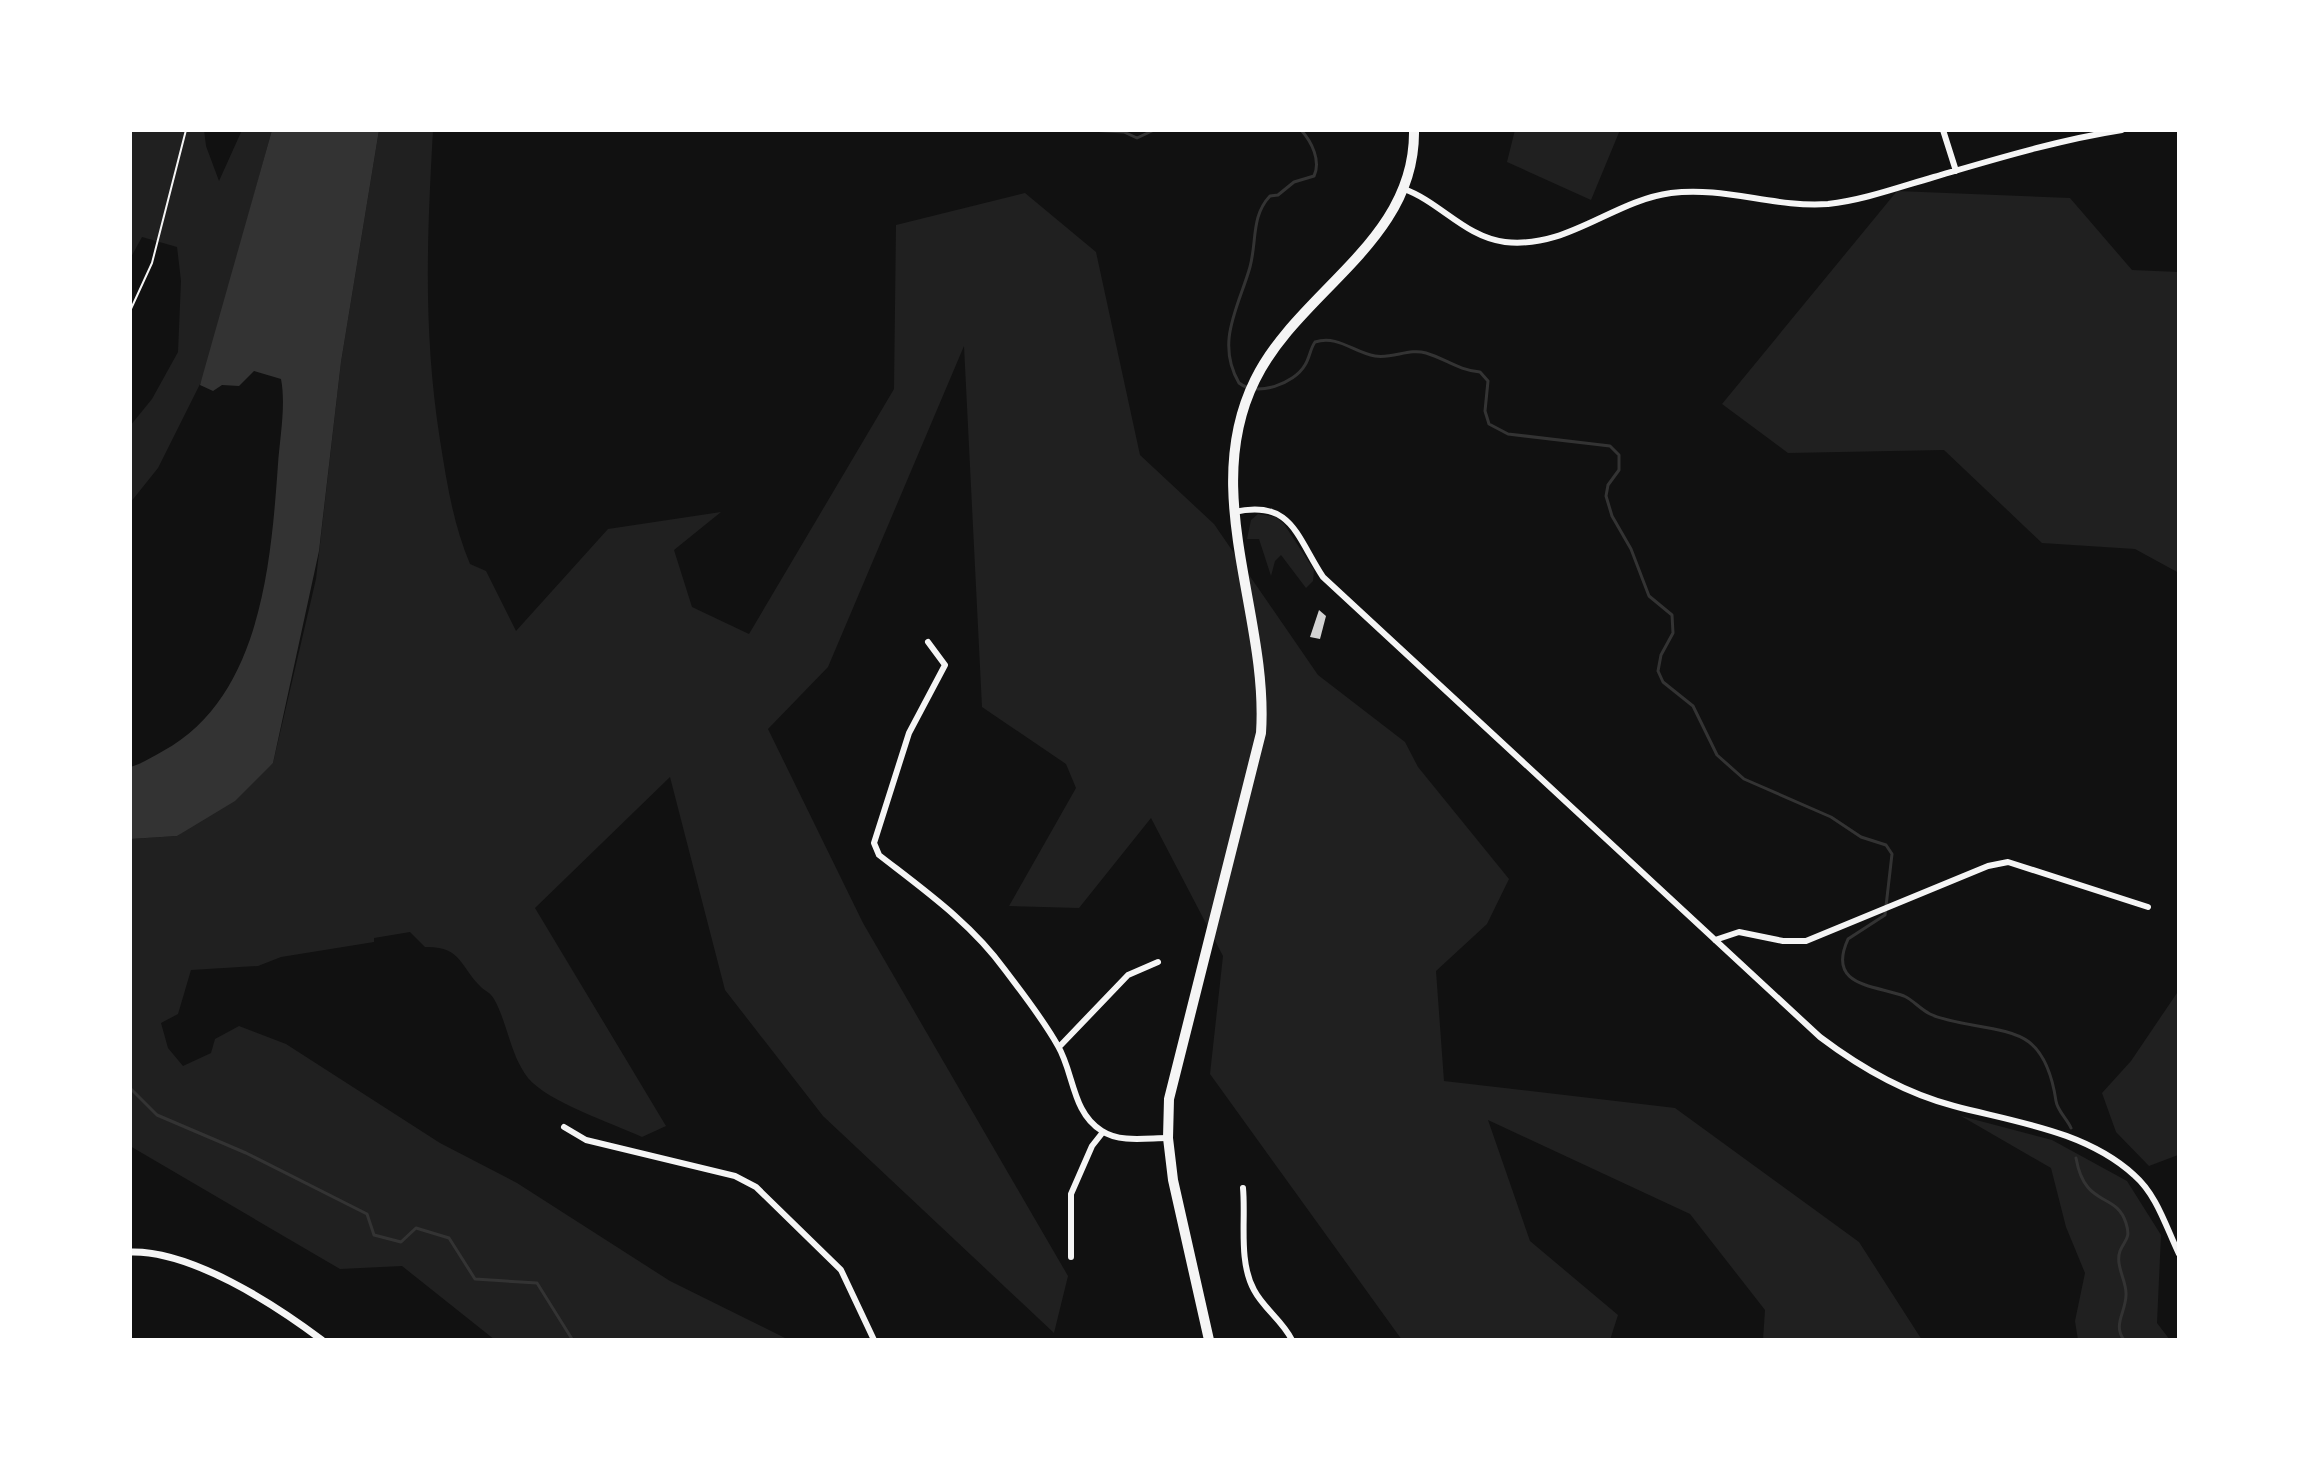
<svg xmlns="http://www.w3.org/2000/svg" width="2309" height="1470" viewBox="0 0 2309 1470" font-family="Arial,sans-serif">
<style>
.green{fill:#202020}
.water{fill:#333}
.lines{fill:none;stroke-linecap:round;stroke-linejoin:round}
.stream{stroke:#333;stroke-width:3}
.building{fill:#d3d3d3}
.path{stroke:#f5f5f5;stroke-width:2}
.minor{stroke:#f5f5f5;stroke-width:6}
.tertiary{stroke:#f5f5f5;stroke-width:7}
.trunk{stroke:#f5f5f5;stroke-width:10}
</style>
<rect width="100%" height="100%" fill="#111"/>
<!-- green -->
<path class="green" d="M 130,130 L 204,130 L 206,146 L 219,181 L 242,130 L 272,130 L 204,376 L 158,468 L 130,503 L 130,426 L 152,399 L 178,352 L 181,281 L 177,247 L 142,237 L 130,259 Z
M 379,130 L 433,130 C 427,239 423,331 440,440 C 447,484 453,523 470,564 L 486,571 L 516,631 L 608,529 L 721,512 L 674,550 L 692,607 L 749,634 L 894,389 L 896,225 L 1025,193 L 1096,252 L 1140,455 L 1214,524 L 1318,675 L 1405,742 L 1418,767 L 1509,879 L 1487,924 L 1436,971 L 1444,1081 L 1675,1108 L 1859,1242 L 1922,1340 L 1763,1340 L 1765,1310 L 1690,1214 L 1488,1120 L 1530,1241 L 1618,1315 L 1610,1340 L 1402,1340 L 1210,1074 L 1223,956 L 1151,818 L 1079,908 L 1009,906 L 1076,788 L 1066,764 L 982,707 L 964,346 L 828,667 L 768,729 L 863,923 L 1068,1276 L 1054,1333 L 823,1116 L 725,990 L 670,777 L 535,908 L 666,1126 L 642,1137 C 612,1123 548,1102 528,1078 C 510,1055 508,1024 494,999 C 491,993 485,991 481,987 C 460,967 462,946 425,947 L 410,932 L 374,938 L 374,942 L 281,957 L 258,966 L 191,970 L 178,1014 L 161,1023 L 168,1048 L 183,1066 L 211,1053 L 215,1039 L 239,1026 L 286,1044 L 440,1143 L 517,1183 L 670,1281 L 789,1340 L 495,1340 L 402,1266 L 340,1269 L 130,1146 L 130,839 L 177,836 L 273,763 L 316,579 L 341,362 Z
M 1515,130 L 1620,130 L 1591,200 L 1507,162 Z
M 1897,191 L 2070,198 L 2132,270 L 2179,272 L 2179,573 L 2135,549 L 2042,543 L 1944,450 L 1788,453 L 1722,404 Z
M 1258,514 L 1276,517 L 1284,524 L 1314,570 L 1313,581 L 1306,588 L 1281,555 L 1275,561 L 1271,576 L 1259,539 L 1247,539 L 1251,520 Z
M 2179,990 L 2178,1155 L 2149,1166 L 2116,1132 L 2102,1093 L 2131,1061 Z
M 1961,1116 L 2052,1140 L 2127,1181 L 2161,1235 L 2157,1323 L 2170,1340 L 2078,1340 L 2075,1321 L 2085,1273 L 2066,1227 L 2051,1168 Z"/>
<!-- water -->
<path class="water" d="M 272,130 L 379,130 L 341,362 L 319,551 L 273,763 L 235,801 L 177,836 L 130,839 L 130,767 C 142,764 152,757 163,751 C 261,698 271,563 278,464 C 280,437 286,405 281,379 L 254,371 L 239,386 L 222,385 L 213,391 L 200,385 Z"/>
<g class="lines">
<!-- stream -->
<path class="stream" d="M 1090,130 L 1124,132 L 1137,138 L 1154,130
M 1239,130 L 1256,130
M 1301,130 C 1312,142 1321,161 1314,176 L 1294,182 L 1278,195 L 1270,196 C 1251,216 1257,241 1250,267 C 1239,306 1215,342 1239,383 C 1257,397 1294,384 1305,365 C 1310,357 1310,349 1315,342 C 1338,335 1353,352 1375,356 C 1393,359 1409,348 1426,353 C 1446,359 1458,370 1480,372 L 1488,381 L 1485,411 L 1489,424 L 1508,434 L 1610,446 L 1619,455 L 1619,470 L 1608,485 L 1606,496 L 1612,516 L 1631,549 L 1649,596 L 1672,615 L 1673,633 L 1661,655 L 1658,671 L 1663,682 L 1693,706 L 1717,755 L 1744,779 L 1831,817 L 1861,837 L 1886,845 L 1892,854 L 1885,915 L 1848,939 C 1826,987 1875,985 1904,996 C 1913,1000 1920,1009 1930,1014 C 1957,1027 2007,1025 2029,1042 C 2047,1056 2053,1081 2056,1101 C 2057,1110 2067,1119 2071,1128
M 130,1088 L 157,1115 L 246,1153 L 367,1214 L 374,1235 L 401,1242 L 416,1228 L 449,1238 L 475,1279 L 537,1283 L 572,1339
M 2076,1158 C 2085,1209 2116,1191 2126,1223 C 2131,1239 2125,1239 2120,1251 C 2115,1265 2126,1280 2126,1293 C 2127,1311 2112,1324 2124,1340"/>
</g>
<!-- building -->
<path class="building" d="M 1319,610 L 1326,616 L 1320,639 L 1310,637 Z"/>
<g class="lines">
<!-- path -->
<path class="path" d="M 130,311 L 152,263 L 186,130"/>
<!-- minor -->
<path class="minor" d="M 1943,130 L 1956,171
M 1404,189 C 1440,202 1465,237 1505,242 C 1568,249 1612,201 1671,193 C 1724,186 1775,208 1828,204 C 1864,200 1899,187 1934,177 C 1996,159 2058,140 2122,130
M 1234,512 C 1292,499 1296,536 1323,577 L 1820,1037 C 1861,1068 1904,1093 1954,1106 C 2015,1122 2086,1131 2134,1175 C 2157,1195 2166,1227 2179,1254
M 928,642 L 945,665 L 909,733 L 874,843 L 879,855 C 924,890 971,923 1005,970 C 1023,994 1043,1019 1058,1046 C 1074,1073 1072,1113 1102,1131 C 1120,1143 1147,1138 1168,1138
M 1715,940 L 1739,932 L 1783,941 L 1806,941 L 1988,866 L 2008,862 L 2148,907
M 1059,1047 L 1128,975 L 1158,962
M 564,1127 L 586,1140 L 735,1176 L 756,1187 L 841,1270 L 874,1340
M 1243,1188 C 1246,1219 1238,1261 1254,1290 C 1264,1309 1282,1320 1292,1340
M 1071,1257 L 1071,1194 L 1092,1146 L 1103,1132"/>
<!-- tertiary -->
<path class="tertiary" d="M 130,1252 C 191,1250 274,1304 322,1340"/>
<!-- trunk -->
<path class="trunk" d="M 1209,1340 L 1173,1180 L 1168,1138 L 1169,1099 L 1261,733 C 1269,615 1199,493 1255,380 C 1299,290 1416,242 1414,130"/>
</g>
<!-- border -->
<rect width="2309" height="1470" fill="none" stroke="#ffffff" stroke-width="264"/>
</svg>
